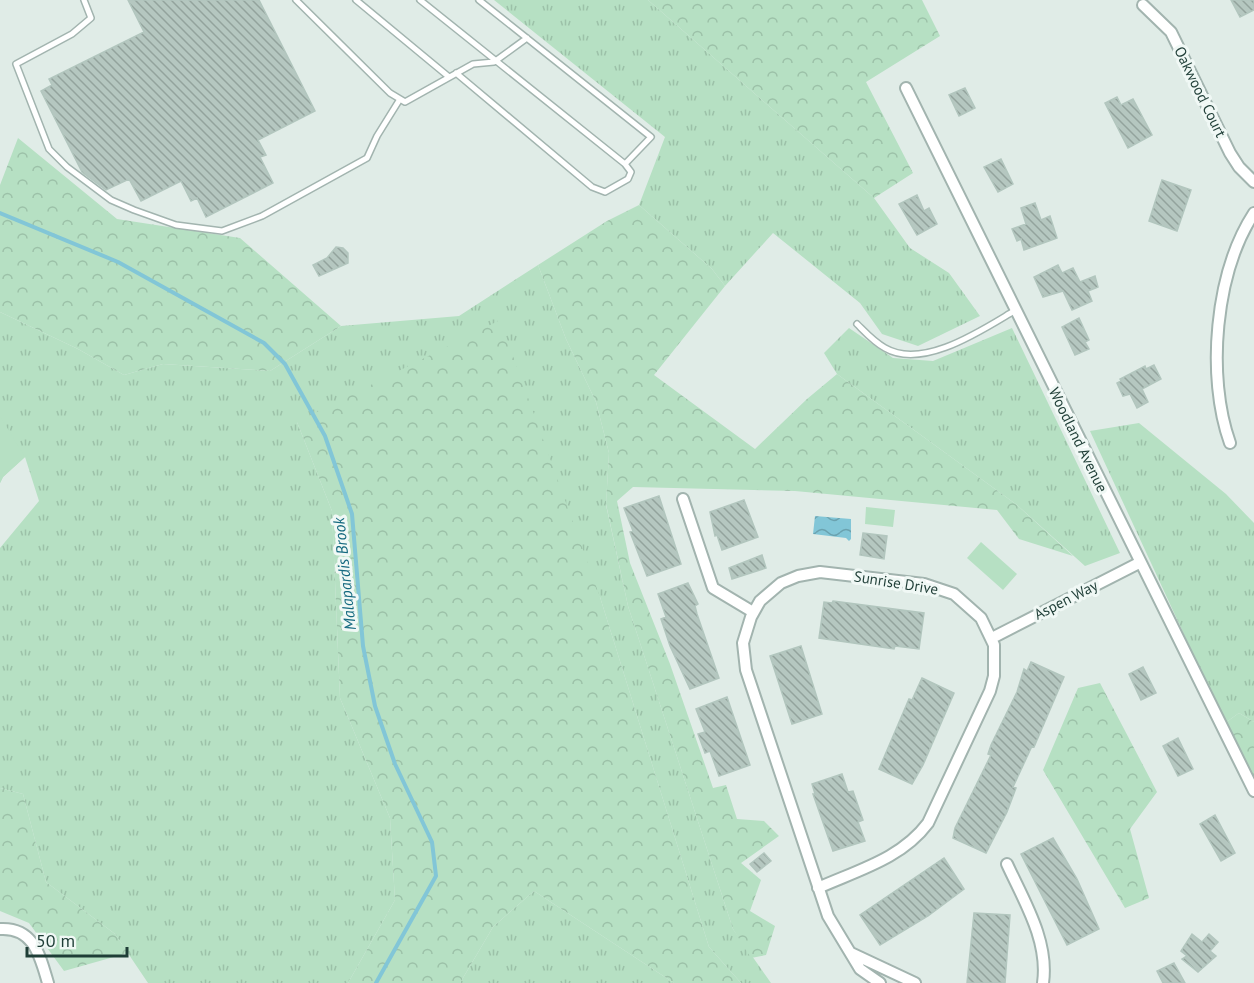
<svg xmlns="http://www.w3.org/2000/svg" width="1254" height="983" viewBox="0 0 1254 983" font-family="'PT Sans',sans-serif">
<style>
.grass{fill:url(#grass-tufts)}
.forest{fill:url(#forest-crowns)}
.green{fill:#b6e0c3}
.water{fill:url(#water-waves)}
.lines{fill:none;stroke-linecap:round;stroke-linejoin:round}
.stream{stroke:#82c6d7;stroke-width:4}
.building{fill:url(#building-back-hatch);stroke:#b2c6be;stroke-width:1.5}
.service-casing{stroke:#a2b4af;stroke-width:8}
.minor-casing{stroke:#a2b4af;stroke-width:14}
.service{stroke:#fff;stroke-width:5}
.minor{stroke:#fff;stroke-width:10}
.labels{text-anchor:middle;stroke-width:6;stroke-linejoin:round;paint-order:stroke}
.street-label{font-size:15px;fill:#1f3e37;stroke:#f0f8f5}
.water-label{font-size:16px;font-style:italic;fill:#14697f;stroke:#f0f8f5}
</style>
<defs>
<pattern id="grass-tufts" width="24" height="20" patternUnits="userSpaceOnUse" patternTransform="scale(1.5)"><rect width="24" height="20" fill="#b6e0c3"/><path d="M3 7l-1-3M5 7V3M7 7l1-3M15 17l-1-3M17 17v-4M19 17l1-3" fill="none" stroke="#9cc1a8"/></pattern>
<pattern id="forest-crowns" width="20" height="18" patternUnits="userSpaceOnUse" patternTransform="scale(1.5)"><rect width="20" height="18" fill="#b6e0c3"/><path d="M2 6a3 3 0 1 1 6 0M12 15a3 3 0 1 1 6 0" fill="none" stroke="#9cc1a8"/></pattern>
<pattern id="water-waves" width="16" height="10" patternUnits="userSpaceOnUse" patternTransform="scale(1.5)"><rect width="16" height="10" fill="#82c6d7"/><path d="M0 5q4-4 8 0t8 0" fill="none" stroke="#6aa2af"/></pattern>
<pattern id="building-back-hatch" width="6" height="6" patternUnits="userSpaceOnUse" patternTransform="scale(1.5)"><rect width="6" height="6" fill="#b5c7c0"/><path d="M-1 5l2 2M0 0l6 6M5-1l2 2" fill="none" stroke="#93a39d"/></pattern>
</defs>
<rect width="100%" height="100%" fill="#e0ece7"/>
<!-- grass -->
<path class="grass" d="M 494,0 L 648,0 L 874,198 L 910,248 L 949,273 L 980,316 L 918,346 L 882,334 L 860,303 L 773,233 L 725,286 L 712,269 L 639,205 L 665,137 Z
M 538,265 L 566,339 L 596,402 L 609,453 L 606,505 L 628,606 L 733,929 L 771,983 L 741,983 L 709,947 L 600,597 L 297,422 L 332,511 L 340,698 L 390,818 L 395,900 L 348,983 L 148,983 L 115,934 L 46,882 L 23,794 L 0,788 L 0,548 L 39,501 L 25,457 L 3,477 L 0,483 L 0,312 L 78,349 L 124,375 L 163,364 L 270,371 L 341,326 L 459,316 Z
M 849,328 L 893,358 L 933,361 L 1012,328 L 1120,553 L 1085,566 L 1017,505 L 837,374 L 824,353 Z
M 1139,423 L 1226,494 L 1254,523 L 1254,722 L 1239,713 L 1225,723 L 1090,431 Z
M 534,891 L 674,983 L 460,983 L 493,927 Z"/>
<!-- forest -->
<path class="forest" d="M 648,0 L 922,0 L 940,36 L 866,82 L 913,173 L 874,198 Z
M 18,138 L 117,219 L 240,238 L 341,326 L 270,371 L 163,364 L 124,375 L 78,349 L 0,312 L 0,185 Z
M 639,205 L 712,269 L 725,286 L 654,375 L 755,449 L 807,399 L 837,374 L 1017,505 L 1073,556 L 1019,539 L 997,510 L 795,491 L 633,487 L 617,501 L 630,563 L 670,664 L 713,788 L 726,785 L 737,819 L 764,821 L 779,836 L 741,863 L 761,880 L 750,911 L 775,926 L 766,955 L 751,958 L 733,929 L 628,606 L 606,504 L 609,453 L 596,402 L 566,339 L 538,265 L 607,221 Z
M 500,320 L 600,597 L 709,947 L 741,983 L 674,983 L 534,891 L 493,927 L 460,983 L 348,983 L 395,900 L 390,818 L 340,698 L 332,511 L 297,422 Z
M 1100,683 L 1157,792 L 1130,829 L 1149,898 L 1125,908 L 1043,770 L 1078,688 Z
M 1239,713 L 1254,722 L 1254,778 L 1225,723 Z
M 0,788 L 23,794 L 46,882 L 115,934 L 128,953 L 64,971 L 29,923 L 0,911 Z"/>
<!-- green -->
<path class="green" d="M 0,416 L 25,457 L 3,477 L 0,483 Z
M 866,507 L 895,510 L 893,527 L 865,524 Z
M 981,542 L 1017,574 L 1003,590 L 967,558 Z"/>
<!-- water -->
<path class="water" d="M 815,516 L 851,519 L 851,539 L 849,541 L 846,538 L 813,534 Z"/>
<g class="lines">
<!-- stream -->
<path class="stream" d="M 0,213 L 118,262 L 264,343 L 285,364 L 325,436 L 352,514 L 363,646 L 375,706 L 395,764 L 432,842 L 436,876 L 376,983"/>
</g>
<!-- building -->
<path class="building" d="M 128,0 L 259,0 L 315,111 L 258,140 L 266,155 L 260,157 L 273,183 L 206,217 L 197,198 L 191,201 L 181,181 L 141,201 L 129,179 L 106,190 L 82,172 L 41,91 L 52,85 L 49,79 L 144,32 Z
M 1231,0 L 1254,0 L 1254,10 L 1240,17 Z
M 965,88 L 975,108 L 959,116 L 949,95 Z
M 1117,97 L 1121,105 L 1133,99 L 1152,135 L 1128,148 L 1105,103 Z
M 1001,159 L 1013,184 L 998,192 L 984,167 Z
M 1162,180 L 1191,190 L 1177,231 L 1149,221 Z
M 917,195 L 924,211 L 929,208 L 937,224 L 917,235 L 899,204 Z
M 1035,203 L 1041,220 L 1050,216 L 1057,238 L 1024,250 L 1021,239 L 1017,241 L 1012,229 L 1026,224 L 1021,208 Z
M 336,247 L 343,248 L 348,253 L 348,263 L 319,276 L 313,265 L 327,258 Z
M 1058,265 L 1062,273 L 1073,268 L 1080,282 L 1095,276 L 1098,287 L 1088,291 L 1092,301 L 1072,310 L 1063,291 L 1043,297 L 1034,277 Z
M 1079,318 L 1089,340 L 1085,342 L 1089,349 L 1075,355 L 1062,327 Z
M 1154,365 L 1161,379 L 1142,389 L 1148,402 L 1137,408 L 1130,394 L 1123,396 L 1117,383 L 1121,381 L 1120,379 L 1145,366 L 1146,369 Z
M 659,496 L 681,564 L 647,576 L 630,532 L 633,531 L 624,508 Z
M 744,500 L 758,537 L 722,550 L 717,535 L 715,536 L 710,512 Z
M 863,533 L 887,536 L 884,559 L 860,555 Z
M 762,555 L 766,568 L 732,579 L 729,568 Z
M 688,583 L 698,604 L 695,606 L 697,614 L 719,678 L 690,689 L 670,646 L 661,619 L 666,617 L 658,594 Z
M 833,601 L 924,613 L 919,649 L 895,646 L 894,649 L 819,638 L 824,602 L 832,603 Z
M 801,646 L 822,714 L 792,724 L 770,656 Z
M 1031,662 L 1064,677 L 1034,747 L 1032,746 L 1013,787 L 1016,788 L 1007,812 L 986,853 L 953,838 L 955,828 L 991,755 L 988,754 L 991,745 L 1017,692 L 1024,669 L 1027,671 Z
M 1143,667 L 1156,693 L 1141,700 L 1129,674 Z
M 922,678 L 954,693 L 923,765 L 912,784 L 879,769 L 909,699 L 912,700 Z
M 727,697 L 750,765 L 719,776 L 710,751 L 705,753 L 698,734 L 705,732 L 696,709 Z
M 1178,738 L 1193,769 L 1178,776 L 1163,746 Z
M 842,774 L 848,792 L 853,791 L 863,820 L 858,822 L 865,841 L 833,851 L 813,794 L 815,794 L 812,784 Z
M 1215,815 L 1235,853 L 1221,861 L 1200,824 Z
M 1053,838 L 1077,879 L 1099,929 L 1067,945 L 1021,854 Z
M 764,853 L 771,861 L 757,872 L 750,864 Z
M 944,858 L 964,889 L 928,916 L 880,945 L 860,915 Z
M 974,913 L 1010,915 L 1005,983 L 967,983 Z
M 1192,934 L 1202,942 L 1209,934 L 1218,942 L 1210,951 L 1216,956 L 1198,972 L 1182,959 L 1187,956 L 1181,951 Z
M 1174,963 L 1185,983 L 1163,983 L 1157,971 Z"/>
<g class="lines">
<defs>
<path id="service" d="M 84,0 L 91,18 L 72,34 L 16,64 L 49,149 L 67,167 L 111,200 L 134,210 L 176,225 L 222,231 L 262,216 L 367,158 L 377,136 L 400,99
M 296,0 L 390,93 L 405,102 L 473,64 L 494,62 L 527,38
M 356,0 L 449,77
M 420,0 L 625,164 L 631,172 L 628,179 L 605,192 L 592,187 L 456,73
M 479,0 L 651,137 L 625,164
M 857,324 C 866,333 874,342 885,348 C 923,370 982,330 1014,311"/>
<path id="minor" d="M 1143,5 L 1171,32 L 1230,153 L 1239,167 L 1254,182
M 906,88 L 1254,791
M 1230,443 C 1206,376 1215,273 1254,213
M 683,499 L 713,588 L 753,612
M 992,638 L 1139,563
M 1007,864 C 1024,901 1049,941 1043,983
M 818,888 C 858,870 901,859 928,823 L 990,691 L 994,676 L 994,645 L 981,618 L 954,594 L 924,584 L 820,572 L 798,576 L 781,583 L 760,601 L 751,617 L 743,643 L 746,670 L 828,916 L 860,969 L 880,983
M 0,929 C 34,927 40,956 48,983
M 851,953 L 915,983"/>
</defs>
<!-- service casing -->
<use href="#service" class="service-casing"/>
<!-- minor casing -->
<use href="#minor" class="minor-casing"/>
<!-- service -->
<use href="#service" class="service"/>
<!-- minor -->
<use href="#minor" class="minor"/>
</g>
<g class="labels">
<!-- street labels -->
<g class="street-label">
<text transform="translate(1200 92) rotate(64)" y="5">Oakwood Court</text>
<text transform="translate(1078 440) rotate(64)" y="5">Woodland Avenue</text>
<text transform="translate(896 583) rotate(9)" y="5">Sunrise Drive</text>
<text transform="translate(1066 600) rotate(-27)" y="5">Aspen Way</text>
</g>
<!-- water labels -->
<g class="water-label">
<text transform="translate(344 574) rotate(-96)" y="6">Malapardis Brook</text>
</g>
</g>
<!-- scale -->
<path d="M27 947v9h100v-9" fill="none" stroke="#1f3e37" stroke-width="3"/>
<text x="36" y="947" font-size="18" fill="#1f3e37" stroke="#f0f8f5" stroke-width="4.5" paint-order="stroke">50 m</text>
</svg>
